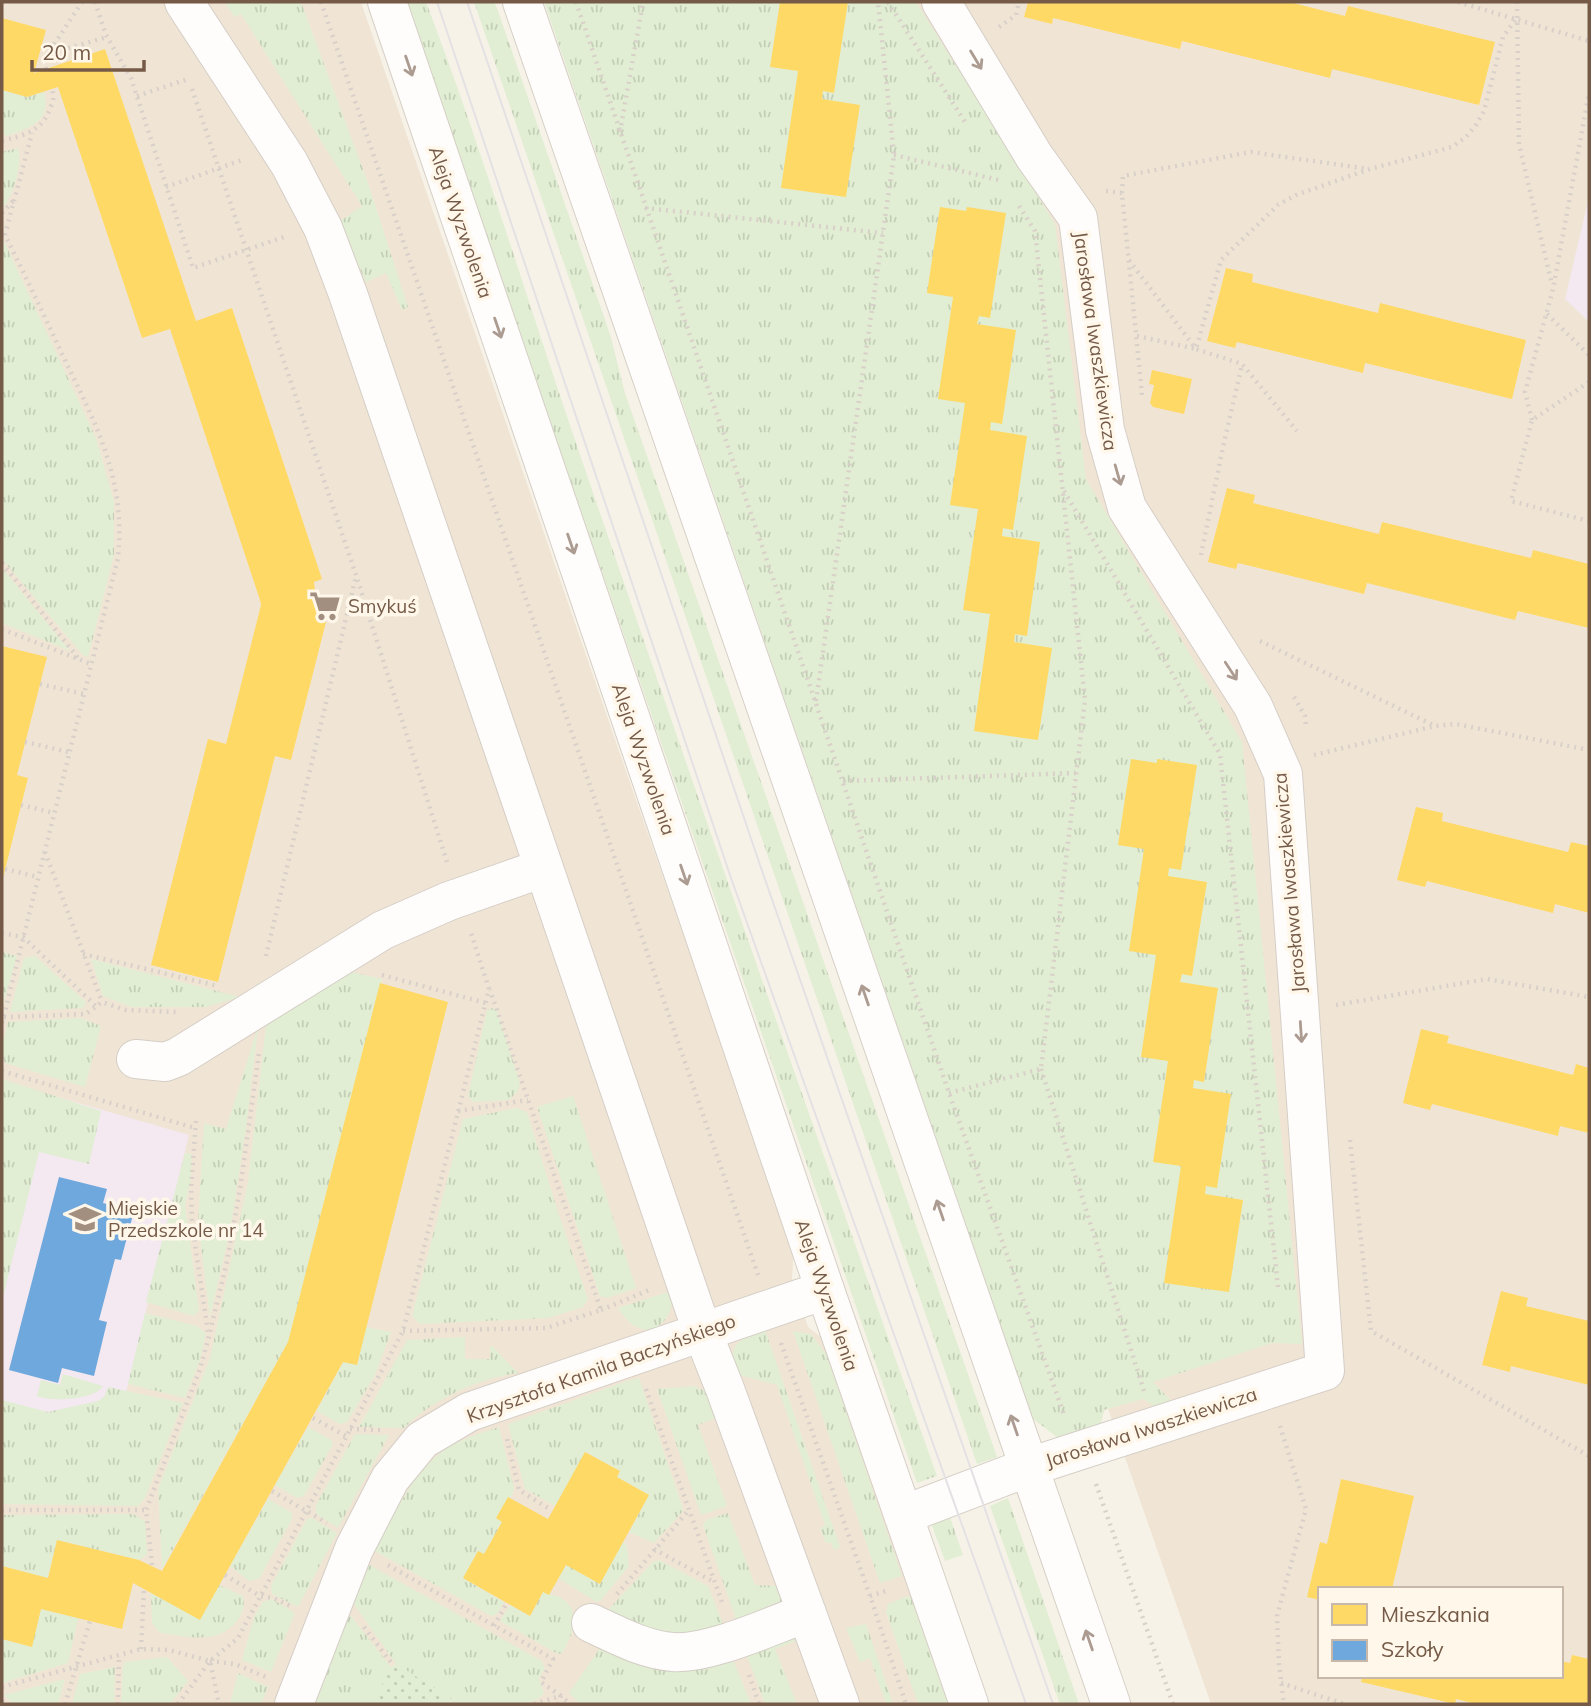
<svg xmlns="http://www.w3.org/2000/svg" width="1591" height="1706" viewBox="0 0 1591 1706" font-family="Mulish,sans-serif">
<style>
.residential{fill:#f0e5d5;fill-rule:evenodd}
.education{fill:#f4e8f1}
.grass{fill:url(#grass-tufts)}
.park{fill:url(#park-dots)}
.homes{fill:#ffd966}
.schools{fill:#6fa8dc}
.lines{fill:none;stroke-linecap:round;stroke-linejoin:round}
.minor-casing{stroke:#d5cec6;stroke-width:40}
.secondary-casing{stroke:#d6cfc6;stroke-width:40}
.path{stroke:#d8d0c9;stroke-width:4.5;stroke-dasharray:2 5;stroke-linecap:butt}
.minor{stroke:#fefdfc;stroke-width:38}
.secondary{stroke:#fefdfc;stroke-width:38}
.tram{stroke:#e4e1e4;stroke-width:2}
.oneway{stroke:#ac9b90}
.labels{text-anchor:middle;stroke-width:7;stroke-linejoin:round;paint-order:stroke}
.street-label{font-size:19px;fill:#755a48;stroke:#fff7e9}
.poi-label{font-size:19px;fill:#755a48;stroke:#fff7e9;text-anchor:start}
</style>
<defs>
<pattern id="grass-tufts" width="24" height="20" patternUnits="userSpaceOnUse" patternTransform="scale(1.75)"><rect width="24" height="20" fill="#e1eed3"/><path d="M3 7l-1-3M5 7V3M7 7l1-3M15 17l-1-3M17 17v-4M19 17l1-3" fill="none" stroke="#c4ceb7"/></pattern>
<pattern id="park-dots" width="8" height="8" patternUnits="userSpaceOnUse" patternTransform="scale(1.75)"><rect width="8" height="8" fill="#e1eed3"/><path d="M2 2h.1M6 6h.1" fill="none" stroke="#c4ceb7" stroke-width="1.8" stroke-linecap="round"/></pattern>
</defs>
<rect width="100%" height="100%" fill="#f7f2e8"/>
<!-- residential -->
<path class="residential" d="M 2,2 L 361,2 L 636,800 L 794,1248 L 792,1278 L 808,1327 L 831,1345 L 948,1704 L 2,1704 Z
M 617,2 L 1589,2 L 1589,1704 L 1211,1704 ZM 1320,1589 L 1561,1589 L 1561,1676 L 1320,1676 Z"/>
<!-- education -->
<path class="education" d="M 1589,197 L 1589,322 L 1565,299 Z
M 2,1081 L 189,1135 L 104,1483 L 2,1485 Z"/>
<!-- grass -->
<path class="grass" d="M 224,2 L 301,2 L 368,183 L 408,307 L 402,310 L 386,273 L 366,282 L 339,222 L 362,206 L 241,14 L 235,17 Z
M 405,2 L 426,2 C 481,146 525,294 575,440 C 693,786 815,1131 937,1476 L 917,1483 Z
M 474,2 L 494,2 L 497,8 L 610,334 L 625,393 L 997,1457 L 977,1464 Z
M 544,2 L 916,2 L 1055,224 L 1086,479 L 1242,742 L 1302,1344 L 1272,1343 L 1153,1382 L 1175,1405 L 1159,1409 L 1143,1399 L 1104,1410 L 1101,1424 L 1058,1438 L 1033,1419 Z
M 2,90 L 27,97 L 44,92 C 52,121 30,128 6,136 L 2,132 Z
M 18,148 C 23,165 13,196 2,209 L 2,152 Z
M 2,237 L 96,438 L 114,502 L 114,555 L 88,657 L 83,655 L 2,559 Z
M 2,568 L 70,651 L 2,623 Z
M 2,952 L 17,956 L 2,1008 Z
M 35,956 L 86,1002 L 83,1008 L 10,1012 L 24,958 Z
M 91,959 L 240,997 L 206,1007 L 131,1007 L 103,996 Z
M 343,970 L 382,979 L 288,1342 L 162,1569 L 158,1489 L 210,1358 L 248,1182 L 267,1017 Z
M 493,1008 L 497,1011 L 520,1083 L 518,1091 L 509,1100 L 473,1102 L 468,1096 L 487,1010 Z
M 81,1018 L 101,1026 L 85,1087 L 5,1063 C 0,1051 4,1035 8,1022 Z
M 258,1027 L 246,1128 L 230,1231 L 210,1317 L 198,1223 L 204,1123 L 226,1129 Z
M 2,1079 L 101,1111 L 89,1164 L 39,1152 L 2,1301 Z
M 573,1096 L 636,1288 L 607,1298 L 600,1296 L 537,1107 Z
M 516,1108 L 527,1112 L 558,1212 L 588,1299 L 583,1307 L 548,1318 L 420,1324 L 412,1316 L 463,1119 Z
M 185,1153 L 192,1154 L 191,1180 L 185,1204 L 199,1310 L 194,1316 L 146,1302 Z
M 671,1291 C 677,1312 657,1341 633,1325 C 627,1321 622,1314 618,1308 Z
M 145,1313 L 197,1326 L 206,1334 L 200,1360 L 185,1398 L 128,1384 Z
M 366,1327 L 391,1332 L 375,1375 L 347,1422 L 340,1424 L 317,1411 L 343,1362 L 357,1365 Z
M 764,1327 L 840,1547 L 834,1550 L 831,1543 L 826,1543 L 820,1529 L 825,1525 L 777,1385 L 736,1374 C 727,1343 739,1341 764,1327 Z
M 793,1331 L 811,1334 L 827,1356 L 902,1576 L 880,1583 Z
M 465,1337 L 465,1359 L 490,1359 L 490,1346 L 492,1346 L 518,1373 C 478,1379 433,1399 404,1428 L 359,1427 L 407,1340 Z
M 63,1374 L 103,1386 C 95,1400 51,1402 37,1396 L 41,1380 L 60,1385 Z
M 639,1378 L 682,1506 L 683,1511 L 654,1543 L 629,1532 L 649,1495 L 617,1477 L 620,1471 L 586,1452 L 555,1506 L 525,1489 L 508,1424 L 627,1381 Z
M 693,1386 L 708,1392 L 718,1417 L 698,1425 L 727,1506 L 701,1515 L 657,1389 Z
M 108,1387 L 183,1403 L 145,1498 L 138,1506 L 2,1504 L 2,1400 L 48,1412 L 98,1401 L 104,1397 Z
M 308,1427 L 331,1440 L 333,1444 L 304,1496 L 297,1498 L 275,1485 Z
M 499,1427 L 514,1488 L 513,1493 L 496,1518 L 502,1522 L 484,1554 L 478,1552 L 463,1578 L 504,1602 L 497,1614 L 491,1616 L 375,1551 C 393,1517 411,1475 443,1451 C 458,1440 481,1433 499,1427 Z
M 355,1434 L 389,1435 L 338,1528 L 316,1514 L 316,1505 Z
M 1008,1498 L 1079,1704 L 1060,1704 L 990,1506 Z
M 268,1499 L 292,1513 L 292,1519 L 259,1579 L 249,1581 L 230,1566 Z
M 728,1513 L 755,1585 L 777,1586 L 782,1590 L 781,1605 L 738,1625 L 703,1525 L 706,1520 Z
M 133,1514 L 145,1521 L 147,1554 L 139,1560 L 57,1540 L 48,1578 L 2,1566 L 2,1515 Z
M 950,1517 L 963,1555 L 945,1561 L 932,1526 L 935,1521 Z
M 312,1518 L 337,1533 L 298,1607 L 272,1594 L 271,1586 L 307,1519 Z
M 623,1542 L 627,1546 L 629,1566 L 601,1600 L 597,1602 L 558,1578 L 566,1565 Z
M 659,1560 L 708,1586 L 725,1629 L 662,1635 L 608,1610 L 653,1562 Z
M 366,1563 L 542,1661 L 545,1668 L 539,1678 L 544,1693 L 537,1700 L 522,1704 L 460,1704 L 396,1664 L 349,1597 Z
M 219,1585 L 243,1596 C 245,1606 243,1613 237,1621 C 216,1646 188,1636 160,1633 L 152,1623 L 151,1593 L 200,1619 Z
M 543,1592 C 551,1596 556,1594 564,1600 C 583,1615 571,1637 562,1653 L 558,1654 L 500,1621 L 510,1605 L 530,1616 Z
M 908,1596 L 911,1598 L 948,1704 L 918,1704 L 886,1612 L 888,1604 Z
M 272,1599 L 295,1613 L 271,1672 L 242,1660 L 254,1617 L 263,1602 Z
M 41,1609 L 78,1618 L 68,1663 L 2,1683 L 2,1639 L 31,1647 Z
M 347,1611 L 391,1667 L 372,1704 L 306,1704 Z
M 866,1624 L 893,1704 L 886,1704 L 870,1658 L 860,1662 L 846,1628 Z
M 798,1631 L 801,1639 L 775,1649 L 797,1704 L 765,1704 L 744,1648 Z
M 605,1641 L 730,1652 L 751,1704 L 580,1704 L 569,1693 Z
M 167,1657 L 188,1681 L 170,1704 L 121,1704 L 123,1667 L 125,1662 Z
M 115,1667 L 114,1704 L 72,1704 L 80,1674 Z
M 238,1673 L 268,1687 L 261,1704 L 230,1704 Z
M 65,1679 L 58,1704 L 14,1704 L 4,1695 Z"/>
<!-- park -->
<path class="park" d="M 396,1664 L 460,1704 L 372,1704 L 391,1667 Z"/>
<!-- homes -->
<path class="homes" d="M 780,2 L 848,2 L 834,93 L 823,91 L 822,99 L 860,105 L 846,197 L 781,188 L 798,71 L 770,67 Z
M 1028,2 L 1289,2 L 1345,16 L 1348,6 L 1495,42 L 1479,105 L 1332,69 L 1330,78 L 1182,41 L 1180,49 L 1053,18 L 1052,24 L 1024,17 Z
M 2,18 L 46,30 L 34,73 L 105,49 L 196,321 L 232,308 L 322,579 L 314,582 L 318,620 L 326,622 L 291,760 L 275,756 L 218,982 L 151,965 L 208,739 L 226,744 L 261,605 L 260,600 L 170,329 L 142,338 L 58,87 L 27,97 L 2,90 Z
M 940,207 L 966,211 L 967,207 L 1006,213 L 990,318 L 979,316 L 977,324 L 1016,330 L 1002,424 L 991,422 L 990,430 L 1027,436 L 1013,530 L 1003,528 L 1002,536 L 1040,542 L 1027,636 L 1015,634 L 1014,642 L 1052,648 L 1038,740 L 974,731 L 990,614 L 963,610 L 978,509 L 950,505 L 965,403 L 938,399 L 953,297 L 927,293 Z
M 1226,268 L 1253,274 L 1252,282 L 1378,313 L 1380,303 L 1526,340 L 1512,399 L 1365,363 L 1363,373 L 1237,342 L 1235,348 L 1207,341 Z
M 1152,370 L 1192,379 L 1184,414 L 1153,407 L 1150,403 L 1154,385 L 1149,384 Z
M 1227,488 L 1255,495 L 1253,503 L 1379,534 L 1382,522 L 1531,558 L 1533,550 L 1589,564 L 1589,628 L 1518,611 L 1515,620 L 1367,583 L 1364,594 L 1238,563 L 1236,569 L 1208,562 Z
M 2,646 L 47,657 L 17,775 L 28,778 L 3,878 Z
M 1131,759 L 1157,763 L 1157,759 L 1197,765 L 1181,870 L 1169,868 L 1168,876 L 1207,882 L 1192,976 L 1182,974 L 1180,982 L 1218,988 L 1204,1082 L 1194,1080 L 1193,1088 L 1231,1094 L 1217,1188 L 1206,1186 L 1205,1194 L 1243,1200 L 1229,1292 L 1164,1283 L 1181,1166 L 1153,1162 L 1168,1061 L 1141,1057 L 1156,955 L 1129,951 L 1144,849 L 1118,845 Z
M 1416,807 L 1443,813 L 1442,821 L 1568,852 L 1571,842 L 1589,846 L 1589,913 L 1555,904 L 1553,913 L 1427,881 L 1425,887 L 1397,880 Z
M 380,983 L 448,1002 L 357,1365 L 343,1362 L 200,1620 L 133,1583 L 122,1629 L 41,1609 L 32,1647 L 2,1639 L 2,1566 L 48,1578 L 57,1540 L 139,1560 L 162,1571 L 288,1342 Z
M 1421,1029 L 1449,1036 L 1447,1043 L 1573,1075 L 1576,1064 L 1589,1068 L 1589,1133 L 1560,1126 L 1558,1136 L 1432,1104 L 1430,1110 L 1403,1103 Z
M 1501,1291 L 1528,1298 L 1526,1306 L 1589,1321 L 1589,1385 L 1511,1366 L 1510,1372 L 1482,1365 Z
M 585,1452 L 620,1471 L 617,1477 L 649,1495 L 600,1584 L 566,1565 L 549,1595 L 543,1592 L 530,1616 L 463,1578 L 478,1551 L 484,1554 L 502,1522 L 496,1518 L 508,1497 L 548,1519 Z
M 1341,1479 L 1414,1496 L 1392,1589 L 1320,1589 L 1320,1600 L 1307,1597 L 1320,1542 L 1327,1544 Z
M 1572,1655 L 1589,1659 L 1589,1704 L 1476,1704 L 1456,1699 L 1455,1704 L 1361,1682 L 1362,1676 L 1561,1676 L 1561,1661 L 1570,1663 Z"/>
<!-- schools -->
<path class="schools" d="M 59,1177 L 107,1189 L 103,1203 L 134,1211 L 121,1260 L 115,1259 L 99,1320 L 107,1322 L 94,1376 L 62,1368 L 58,1383 L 9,1370 Z"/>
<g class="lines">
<defs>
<path id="minor" d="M 184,2 L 289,163 L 323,228 L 348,294 L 702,1331 L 725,1389 L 840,1704
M 941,2 L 1034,156 L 1078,218 L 1105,430 L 1127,508 L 1253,706 L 1283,774 L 1325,1371 L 1029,1467
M 136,1059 L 165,1062 L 178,1057 L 383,930 L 449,901 L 543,868
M 591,1623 C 617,1635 644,1650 673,1652 C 709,1655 772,1625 807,1613
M 294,1704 L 354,1549 L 390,1479 L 422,1440 L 469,1412 L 825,1290"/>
<path id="secondary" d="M 387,2 L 825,1290 L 969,1704
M 522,2 L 1111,1704
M 903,1515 L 1029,1467"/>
</defs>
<!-- minor casing -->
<use href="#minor" class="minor-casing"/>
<!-- secondary casing -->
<use href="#secondary" class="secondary-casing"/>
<!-- path -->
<path class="path" d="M 95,2 L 106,35 L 131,78 L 193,268 L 284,237
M 321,2 L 758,1275
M 576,2 L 949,1093 L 1065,1417
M 888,2 L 967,125
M 1458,2 L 1589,41
M 1517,2 L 1519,144 L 1552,285
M 999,27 L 1016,15 L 1019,2
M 48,54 L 107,37
M 46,69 L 44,60 L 82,2
M 192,89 L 356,575 L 447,862
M 137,96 L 188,79
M 620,132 L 643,2
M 2,141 C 25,135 43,131 51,106 C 54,99 54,96 52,89
M 894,155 L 1003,181
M 166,187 L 242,160
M 1106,191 L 1122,193 L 1142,395
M 1122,193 L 1123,176 L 1251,152 L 1369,169
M 645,208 L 883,233
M 2,213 L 13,201
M 1129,260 L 1196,349 L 1242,364 L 1297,431
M 1547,314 L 1589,355
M 1137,336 L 1196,349 L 1221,260 L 1278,205 L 1296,195 L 1370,169 L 1452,147 L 1466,137 L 1476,125 L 1484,111 L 1503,37 L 1516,19
M 1589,382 L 1532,420 L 1511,501 L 1589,521
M 1532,420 L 1525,392 L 1553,289 L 1589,93
M 1064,491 L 1220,754 L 1278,1287
M 1201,555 L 1223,447 L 1242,365
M 2,563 L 79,659
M 2,629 L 91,664
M 1260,641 L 1435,726 L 1456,724 L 1589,750
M 40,684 L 84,694
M 1294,697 L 1305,716 L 1306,727
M 816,701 L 894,155 L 878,2
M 25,742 L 69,752
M 1314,755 L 1435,726
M 843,781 L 1076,773
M 21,805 L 54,813
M 45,852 L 102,1002
M 5,869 L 38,877
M 2,933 L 23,937 L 96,1006
M 83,954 L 218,986
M 266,956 L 356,576
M 382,975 L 486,1003
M 1336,1005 L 1487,979 L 1589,997
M 4,1017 L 86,1014 L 102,1002 L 125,1010 L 176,1012
M 2,1023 L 118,558 C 126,479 96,424 63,356 C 44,315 25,275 5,235 L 32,133
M 1041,1069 L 1144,1391
M 2,1071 L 195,1128
M 949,1093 L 1041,1069 L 1085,700 L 1035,231 L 1019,206
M 458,1111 L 528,1100
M 196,1121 L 191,1188 L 192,1224 L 208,1332
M 1350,1140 L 1371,1331 L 1589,1456
M 601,1310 L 649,1290
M 403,1331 L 546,1328 L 601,1310 L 490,990
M 781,1343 L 870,1596 L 906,1704
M 646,1389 L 723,1605
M 313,1418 L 346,1436
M 1280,1426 L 1306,1509 L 1277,1616 L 1279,1664 L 1284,1704
M 350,1429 L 380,1430
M 507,1439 L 519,1490 L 548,1508
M 1096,1484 L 1173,1704
M 272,1491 L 327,1523
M 2,1510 L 146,1510
M 654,1549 L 714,1582
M 152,1565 L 146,1510 L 200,1369 L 209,1336 L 226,1266 L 240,1189 L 259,1053
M 388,1565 L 553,1659 L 541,1682 L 561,1696
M 225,1575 L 260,1596 L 273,1598 L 293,1607
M 617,1594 L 689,1510
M 870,1596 L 889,1590
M 494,1626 L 507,1603
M 364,1627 L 393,1665
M 141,1649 L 144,1589
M 210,1661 L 235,1664 L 266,1677
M 749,1675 L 759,1704
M 1281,1683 L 1344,1704
M 2,1687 L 141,1649 L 169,1650 L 210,1661 L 219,1704
M 2,1701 L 5,1704
M 65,1704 L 90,1621
M 118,1704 L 119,1655
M 178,1704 L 210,1661 L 238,1638 L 403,1331 L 489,989 L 471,933
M 534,1704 L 560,1696
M 558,1704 L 561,1696 L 570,1704"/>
<!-- minor -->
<use href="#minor" class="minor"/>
<!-- secondary -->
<use href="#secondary" class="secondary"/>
<!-- tram -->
<path class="tram" d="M 437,2 L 731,878 L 1026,1704
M 467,2 L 760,865 L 1053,1704"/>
</g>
<!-- one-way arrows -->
<defs><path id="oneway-shaft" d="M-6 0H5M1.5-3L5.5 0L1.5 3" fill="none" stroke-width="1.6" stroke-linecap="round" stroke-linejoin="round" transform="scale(1.75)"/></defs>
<g class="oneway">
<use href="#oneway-shaft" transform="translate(976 60) rotate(59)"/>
<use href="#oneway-shaft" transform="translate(409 66) rotate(71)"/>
<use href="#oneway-shaft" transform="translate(498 328) rotate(71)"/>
<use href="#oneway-shaft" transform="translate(1118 475) rotate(74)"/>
<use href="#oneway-shaft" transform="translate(571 544) rotate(71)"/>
<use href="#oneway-shaft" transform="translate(1231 671) rotate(57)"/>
<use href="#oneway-shaft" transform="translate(684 875) rotate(71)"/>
<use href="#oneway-shaft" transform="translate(865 995) rotate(-109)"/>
<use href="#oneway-shaft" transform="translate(1301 1032) rotate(86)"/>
<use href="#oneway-shaft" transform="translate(940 1210) rotate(-109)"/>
<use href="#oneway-shaft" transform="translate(1014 1425) rotate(-109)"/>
<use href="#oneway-shaft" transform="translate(1089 1640) rotate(-109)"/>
</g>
<!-- icons -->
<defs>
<symbol id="supermarket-bare" viewBox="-9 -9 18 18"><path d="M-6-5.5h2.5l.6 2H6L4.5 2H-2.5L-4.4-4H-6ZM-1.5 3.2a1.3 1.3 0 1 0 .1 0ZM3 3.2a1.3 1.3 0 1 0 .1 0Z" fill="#a28f80" stroke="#fff7e9" stroke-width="2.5" paint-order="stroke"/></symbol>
<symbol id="school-bare" viewBox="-9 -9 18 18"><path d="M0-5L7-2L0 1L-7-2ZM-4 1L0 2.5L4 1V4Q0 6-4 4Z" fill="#a28f80" stroke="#fff7e9" stroke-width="2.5" paint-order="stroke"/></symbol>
</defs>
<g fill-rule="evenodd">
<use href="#supermarket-bare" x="303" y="584" width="44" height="44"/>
<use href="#school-bare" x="63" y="1197" width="44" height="44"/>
</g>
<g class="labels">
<!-- street labels -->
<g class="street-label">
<text transform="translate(461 222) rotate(71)" y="7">Aleja Wyzwolenia</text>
<text transform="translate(1096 341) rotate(82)" y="7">Jarosława Iwaszkiewicza</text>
<text transform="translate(644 759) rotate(71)" y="7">Aleja Wyzwolenia</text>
<text transform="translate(1289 883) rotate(-95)" y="7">Jarosława Iwaszkiewicza</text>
<text transform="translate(827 1295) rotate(71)" y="7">Aleja Wyzwolenia</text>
<text transform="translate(601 1368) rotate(-20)" y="7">Krzysztofa Kamila Baczyńskiego</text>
<text transform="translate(1151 1427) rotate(-18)" y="7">Jarosława Iwaszkiewicza</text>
</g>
<!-- poi labels -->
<g class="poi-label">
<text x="348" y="613">Smykuś</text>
<text x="108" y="1215">Miejskie<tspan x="108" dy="22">Przedszkole nr 14</tspan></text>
</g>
</g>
<!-- border -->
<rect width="1591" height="1706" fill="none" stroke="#755a48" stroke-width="7"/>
<!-- legend -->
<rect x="1318" y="1587" width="245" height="91" fill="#fff7e9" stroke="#c8b8a9" stroke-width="2"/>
<rect x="1332" y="1604" width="35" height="21" fill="#ffd966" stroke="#c8b8a9" stroke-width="2"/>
<text x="1381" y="1622" font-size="21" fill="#755a48">Mieszkania</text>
<rect x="1332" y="1640" width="35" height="21" fill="#6fa8dc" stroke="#c8b8a9" stroke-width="2"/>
<text x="1381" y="1657" font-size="21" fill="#755a48">Szkoły</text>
<!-- scale -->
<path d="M32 60v10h112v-10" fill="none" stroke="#755a48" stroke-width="3.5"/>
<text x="42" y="60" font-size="21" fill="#755a48" stroke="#fff7e9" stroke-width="5" paint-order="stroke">20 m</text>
</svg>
